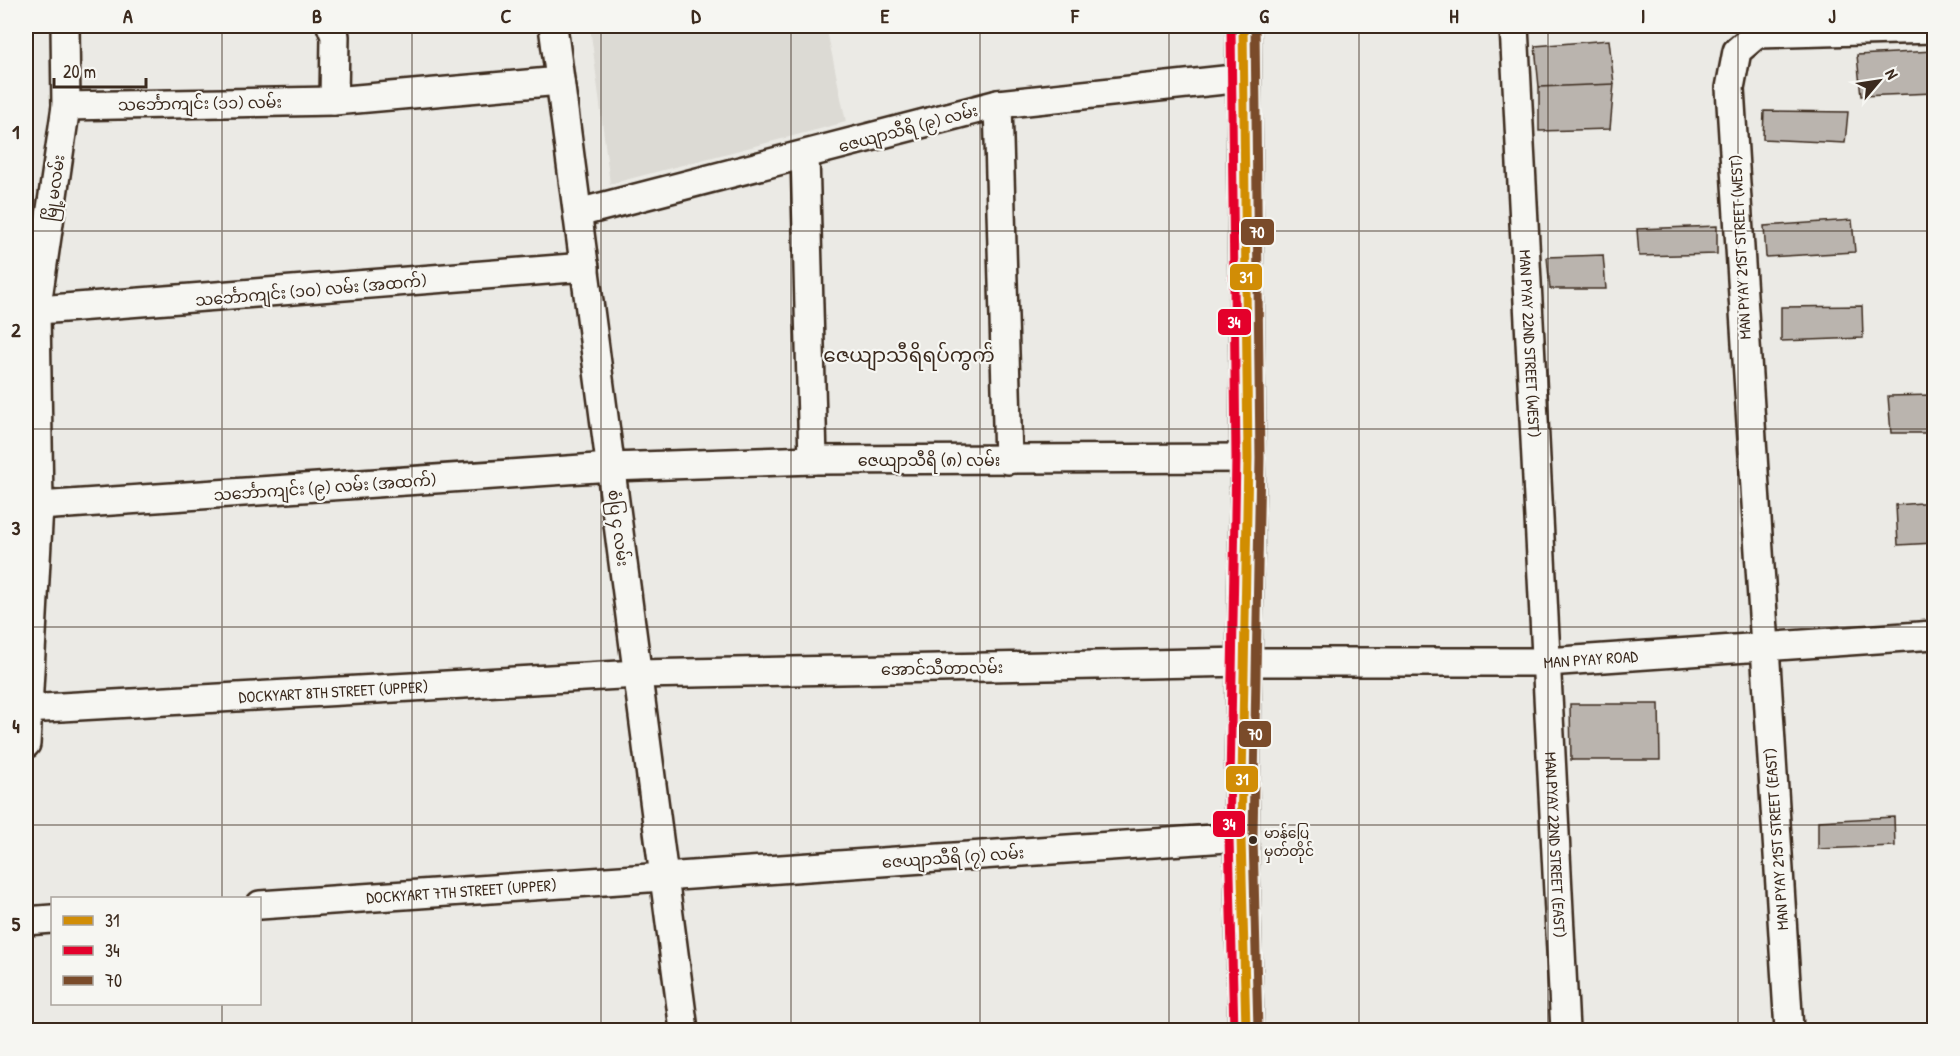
<svg xmlns="http://www.w3.org/2000/svg" width="1960" height="1056" viewBox="0 0 1960 1056" font-family="'Patrick Hand','Noto Sans Myanmar',sans-serif">
<style>
.built{fill:#dcdad4}
.building{fill:#bab4ae;stroke:#3b2a1e;stroke-width:1.5}
.lines{fill:none;stroke-linecap:round;stroke-linejoin:round}
.minor-casing{stroke:#3b2a1e;stroke-width:32}
.primary-casing{stroke:#3b2a1e;stroke-width:38}
.minor{stroke:#f6f6f2;stroke-width:27}
.primary{stroke:#f6f6f2;stroke-width:33}
.bus-1-casing{stroke:#f6f6f2;stroke-width:14}
.bus-2-casing{stroke:#f6f6f2;stroke-width:14}
.bus-3-casing{stroke:#f6f6f2;stroke-width:14}
.bus-1{stroke:#d18d06;stroke-width:9}
.bus-2{stroke:#e4002b;stroke-width:9}
.bus-3{stroke:#7a4b2a;stroke-width:9}
.grid{fill:none;stroke:#3b2a1e;stroke-width:1.5;stroke-opacity:0.55}
.bus-dot{fill:#3b2a1e;stroke:#f6f6f2;stroke-width:2}
.labels{text-anchor:middle;stroke-width:4.5;stroke-linejoin:round;paint-order:stroke}
.bus-label{font-size:14px;fill:#3b2a1e;stroke:#f6f6f2;text-anchor:start}
.street-label{font-size:16px;fill:#3b2a1e;stroke:#f6f6f2}
.quarter-label{font-size:20px;fill:#3b2a1e;stroke:#f6f6f2}
.line-badge{stroke:#f6f6f2;stroke-width:2}
.badge-label{font-size:16px;text-anchor:middle;font-weight:bold;fill:#fff}
.neatline{fill:none;stroke:#3b2a1e;stroke-width:2}
.grid-label{font-size:20px;text-anchor:middle;font-weight:bold;fill:#3b2a1e}
</style>
<rect width="100%" height="100%" fill="#ebeae5"/>
<filter id="ink" filterUnits="userSpaceOnUse"><feTurbulence type="fractalNoise" baseFrequency=".0167" numOctaves="2"/><feDisplacementMap in="SourceGraphic" scale="12" xChannelSelector="R" yChannelSelector="G"/><feConvolveMatrix kernelMatrix="1 2 1 2 8 2 1 2 1" color-interpolation-filters="sRGB"/></filter>
<g filter="url(#ink)">
<!-- built -->
<path class="built" d="M 590,26 L 826,26 L 846,122 L 610,184 Z"/>
<!-- building -->
<path class="building" d="M 1609,40 L 1614,84 L 1539,87 L 1535,46 Z
M 1934,51 L 1934,93 L 1861,96 L 1857,55 Z
M 1614,84 L 1610,129 L 1539,131 L 1539,87 Z
M 1764,111 L 1848,112 L 1845,143 L 1763,139 Z
M 1852,220 L 1855,252 L 1766,257 L 1764,226 Z
M 1717,226 L 1717,254 L 1639,256 L 1637,229 Z
M 1603,255 L 1606,289 L 1550,289 L 1547,257 Z
M 1862,306 L 1863,338 L 1781,341 L 1781,307 Z
M 1934,395 L 1934,433 L 1891,433 L 1888,396 Z
M 1934,502 L 1934,543 L 1898,545 L 1896,505 Z
M 1570,704 L 1659,704 L 1660,760 L 1571,760 Z
M 1894,817 L 1895,846 L 1818,849 L 1818,821 Z"/>
<g class="lines">
<defs>
<g id="minor">
<path d="M 331,26 L 335,36 L 334,101 L 560,81"/>
<path d="M 553,26 L 684,1030"/>
<path id="s1" d="M 1514,26 L 1565,1030"/>
<path d="M 998,104 L 1008,460"/>
<path d="M 66,106 L 334,101"/>
<path d="M 805,155 L 813,460"/>
<path d="M 578,213 L 998,104 L 1243,78"/>
<path d="M 26,311 L 585,267"/>
<path d="M 39,506 L 611,467 L 813,460 L 1248,458"/>
<path id="s2" d="M 26,709 L 638,674 L 1246,662 L 1547,662 L 1934,635"/>
<path d="M 26,744 L 39,506 L 36,312 L 66,106 L 65,26"/>
<path id="s3" d="M 260,905 L 1241,837"/>
<path d="M 26,921 L 52,919"/>
<path d="M 1789,1030 L 1730,88 L 1737,51 L 1757,34 L 1934,29"/>
</g>
<path id="primary" d="M 1243,26 L 1248,458 L 1241,837 L 1246,1030"/>
</defs>
<!-- minor casing -->
<use href="#minor" class="minor-casing"/>
<!-- primary casing -->
<use href="#primary" class="primary-casing"/>
<!-- minor -->
<use href="#minor" class="minor"/>
<!-- primary -->
<use href="#primary" class="primary"/>
<defs>
<path id="bus-1" d="M 1243,26 L 1248,458 L 1241,837 L 1246,1030"/>
<path id="bus-2" d="M 1231,26 L 1236,458 L 1229,837 L 1234,1030"/>
<path id="bus-3" d="M 1255,26 L 1260,458 L 1253,837 L 1258,1030"/>
</defs>
<!-- bus-1 casing -->
<use href="#bus-1" class="bus-1-casing"/>
<!-- bus-2 casing -->
<use href="#bus-2" class="bus-2-casing"/>
<!-- bus-3 casing -->
<use href="#bus-3" class="bus-3-casing"/>
<!-- bus-1 -->
<use href="#bus-1" class="bus-1"/>
<!-- bus-2 -->
<use href="#bus-2" class="bus-2"/>
<!-- bus-3 -->
<use href="#bus-3" class="bus-3"/>
</g>
</g>
<!-- grid -->
<path class="grid" d="M 222,26 L 222,898M 412,26 L 412,1030M 601,26 L 601,1030M 791,26 L 791,1030M 980,26 L 980,1030M 1169,26 L 1169,1030M 1359,26 L 1359,1030M 1548,26 L 1548,1030M 1738,26 L 1738,1030M 26,231 L 1934,231M 26,429 L 1934,429M 26,627 L 1934,627M 26,825 L 1934,825M 222,1004 L 222,1030"/>
<!-- markers -->
<circle class="bus-dot" cx="1253" cy="840" r="5"/>
<g class="labels">
<!-- bus labels -->
<g class="bus-label">
<text x="1264" y="838">မာန်ပြေ<tspan x="1264" dy="18">မှတ်တိုင်</tspan></text>
</g>
<!-- street labels -->
<g class="street-label">
<text transform="translate(200 103) rotate(-1)" y="6">သင်္ဘောကျင်း (၁၁) လမ်း</text>
<text transform="translate(908 128) rotate(-15)" y="6">ဇေယျာသီရိ (၉) လမ်း</text>
<text transform="translate(54 188) rotate(-82)" y="6">မြို့မလမ်း</text>
<text transform="translate(1740 247) rotate(-93)" y="6">MAN PYAY 21ST STREET (WEST)</text>
<text transform="translate(311 290) rotate(-5)" y="6">သင်္ဘောကျင်း (၁၀) လမ်း (အထက်)</text>
<text dy="6" stroke="none"><textPath href="#s1" startOffset="318">MAN PYAY 22ND STREET (WEST)</textPath></text>
<text x="929" y="466">ဇေယျာသီရိ (၈) လမ်း</text>
<text transform="translate(325 487) rotate(-4)" y="6">သင်္ဘောကျင်း (၉) လမ်း (အထက်)</text>
<text transform="translate(619 528) rotate(83)" y="6">စံပြ ၄ လမ်း</text>
<text dy="6" stroke="none"><textPath href="#s2" startOffset="1566">MAN PYAY ROAD</textPath></text>
<text transform="translate(942 668) rotate(-1)" y="6">အောင်သီတာလမ်း</text>
<text dy="6" stroke="none"><textPath href="#s2" startOffset="308">DOCKYART 8TH STREET (UPPER)</textPath></text>
<text transform="translate(1776 839) rotate(-94)" y="6">MAN PYAY 21ST STREET (EAST)</text>
<text dy="6" stroke="none"><textPath href="#s1" startOffset="820">MAN PYAY 22ND STREET (EAST)</textPath></text>
<text transform="translate(953 857) rotate(-4)" y="6">ဇေယျာသီရိ (၇) လမ်း</text>
<text dy="6" stroke="none"><textPath href="#s3" startOffset="202">DOCKYART 7TH STREET (UPPER)</textPath></text>
</g>
<!-- quarter labels -->
<g class="quarter-label">
<text x="909" y="362">ဇေယျာသီရိရပ်ကွက်</text>
</g>
</g>
<g class="line-badge">
<rect x="1240" y="218" width="35" height="28" rx="6" fill="#7a4b2a"/>
<rect x="1229" y="263" width="34" height="28" rx="6" fill="#d18d06"/>
<rect x="1217" y="308" width="35" height="28" rx="6" fill="#e4002b"/>
<rect x="1238" y="720" width="34" height="28" rx="6" fill="#7a4b2a"/>
<rect x="1225" y="765" width="34" height="28" rx="6" fill="#d18d06"/>
<rect x="1212" y="810" width="34" height="28" rx="6" fill="#e4002b"/>
</g>
<g class="badge-label">
<text x="1257" y="238">70</text>
<text x="1246" y="283">31</text>
<text x="1234" y="328">34</text>
<text x="1255" y="740">70</text>
<text x="1242" y="785">31</text>
<text x="1229" y="830">34</text>
</g>
<!-- margin -->
<rect width="1960" height="1056" fill="none" stroke="#f6f6f2" stroke-width="66"/>
<!-- legend -->
<rect x="51" y="897" width="210" height="108" fill="#f6f6f2" stroke="#aba49d" stroke-width="1.5"/>
<rect x="63" y="916" width="30" height="9" fill="#d18d06" stroke="#aba49d" stroke-width="1.5"/>
<text x="105" y="927" font-size="18" fill="#3b2a1e">31</text>
<rect x="63" y="946" width="30" height="9" fill="#e4002b" stroke="#aba49d" stroke-width="1.5"/>
<text x="105" y="957" font-size="18" fill="#3b2a1e">34</text>
<rect x="63" y="976" width="30" height="9" fill="#7a4b2a" stroke="#aba49d" stroke-width="1.5"/>
<text x="105" y="987" font-size="18" fill="#3b2a1e">70</text>
<!-- north arrow -->
<g transform="translate(1879 81) rotate(61)" stroke="#f6f6f2" stroke-width="4.5" paint-order="stroke">
<path d="M0-4.5L10 22L0 15L-10 22Z" fill="#3b2a1e"/>
<text y="-9" font-size="16" font-weight="bold" text-anchor="middle" fill="#3b2a1e">N</text>
</g>
<!-- scale -->
<path d="M54 78v9h92v-9" fill="none" stroke="#3b2a1e" stroke-width="3"/>
<text x="63" y="78" font-size="18" fill="#3b2a1e" stroke="#f6f6f2" stroke-width="4.5" paint-order="stroke">20 m</text>
<rect x="33" y="33" width="1894" height="990" class="neatline"/>
<g class="grid-label">
<text x="128" y="23">A</text>
<text x="317" y="23">B</text>
<text x="506" y="23">C</text>
<text x="696" y="23">D</text>
<text x="885" y="23">E</text>
<text x="1075" y="23">F</text>
<text x="1264" y="23">G</text>
<text x="1454" y="23">H</text>
<text x="1643" y="23">I</text>
<text x="1832" y="23">J</text>
<text x="16" y="139">1</text>
<text x="16" y="337">2</text>
<text x="16" y="535">3</text>
<text x="16" y="733">4</text>
<text x="16" y="931">5</text>
</g>
</svg>
